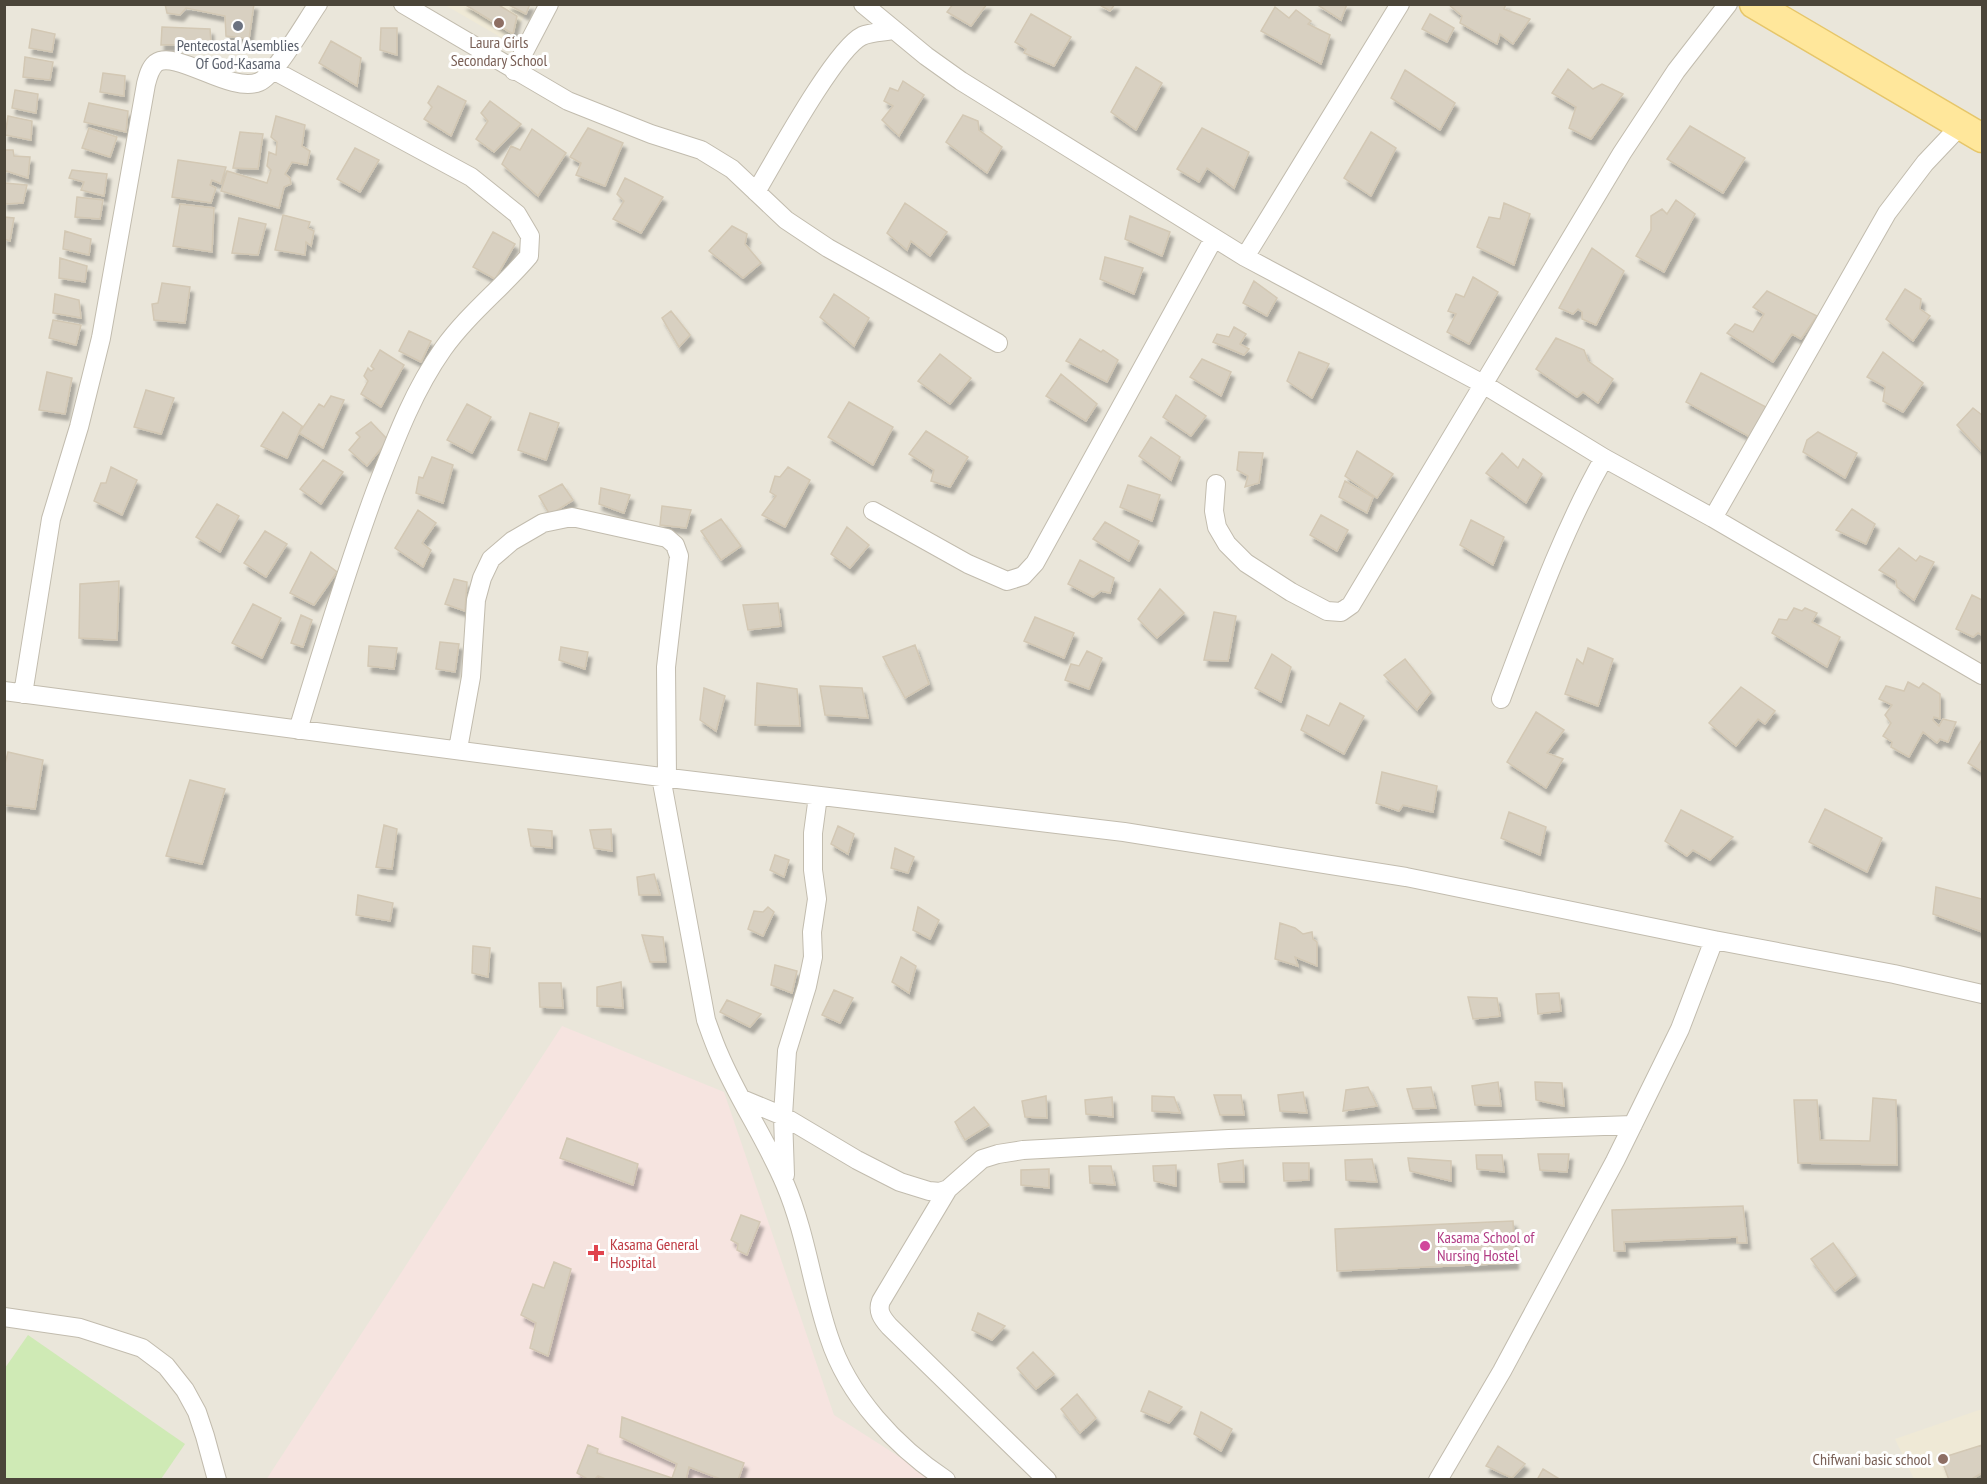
<svg xmlns="http://www.w3.org/2000/svg" width="1987" height="1484" viewBox="0 0 1987 1484" font-family="'PT Sans Narrow',sans-serif">
<style>
.residential{fill:#eae6da}
.education{fill:#efe9d6}
.medical{fill:#f6e4e0}
.green{fill:#cfeab5}
.building{fill:#d8d0c1;stroke:#d3c8b4;stroke-width:1.5;filter:url(#shadow)}
.lines{fill:none;stroke-linecap:round;stroke-linejoin:round}
.minor-casing{stroke:#c2bcae;stroke-width:20}
.primary-casing{stroke:#e6c66a;stroke-width:31}
.minor{stroke:#fff;stroke-width:18}
.primary{stroke:#ffe79b;stroke-width:28}
.education-dot{fill:#8d6e63;stroke:#fff;stroke-width:2}
.worship-dot{fill:#6b7280;stroke:#fff;stroke-width:2}
.hotel-dot{fill:#d1479c;stroke:#fff;stroke-width:2}
.health-dot{fill:#e0444e;stroke:#fff;stroke-width:2}
.labels{text-anchor:middle;stroke-width:6;stroke-linejoin:round;paint-order:stroke}
.education-label{font-size:16px;fill:#785e54;stroke:#fff}
.worship-label{font-size:16px;fill:#5b616d;stroke:#fff}
.hotel-label{font-size:16px;fill:#b23c85;stroke:#fff;text-anchor:start}
.health-label{font-size:16px;fill:#be3a42;stroke:#fff;text-anchor:start}
</style>
<defs>
<filter id="shadow"><feDropShadow dx="3.5" dy="6" stdDeviation="1.5" flood-color="#0004"/></filter>
</defs>
<rect width="100%" height="100%" fill="#f6f3ec"/>
<!-- residential -->
<path class="residential" d="M 5,5 L 1982,5 L 1982,1479 L 5,1479 Z"/>
<!-- education -->
<path class="education" d="M 445,5 L 531,5 L 509,42 Z
M 1982,1409 L 1982,1479 L 1914,1479 L 1895,1439 Z"/>
<!-- medical -->
<path class="medical" d="M 562,1026 L 724,1092 L 834,1415 L 934,1479 L 266,1480 Z"/>
<!-- green -->
<path class="green" d="M 28,1335 L 185,1444 L 161,1479 L 5,1479 L 5,1368 Z"/>
<!-- building -->
<path class="building" d="M 165,4 L 254,4 L 249,39 L 226,36 L 225,16 L 186,8 L 180,15 L 167,13 Z
M 464,4 L 497,4 L 517,16 L 513,34 Z
M 507,4 L 530,4 L 526,14 Z
M 953,4 L 987,4 L 971,26 L 947,12 Z
M 1098,4 L 1115,4 L 1110,11 Z
M 1316,4 L 1347,4 L 1341,20 Z
M 1448,4 L 1506,4 L 1504,9 L 1530,19 L 1513,44 L 1500,34 L 1497,44 L 1460,23 L 1462,16 Z
M 1275,7 L 1289,18 L 1296,10 L 1311,21 L 1308,24 L 1330,35 L 1321,64 L 1261,31 Z
M 1031,14 L 1071,37 L 1054,66 L 1024,53 L 1026,49 L 1015,42 Z
M 1430,14 L 1454,28 L 1447,42 L 1422,29 Z
M 162,27 L 210,29 L 211,44 L 161,45 Z
M 381,28 L 397,28 L 397,55 L 380,50 Z
M 32,29 L 55,34 L 52,52 L 29,48 Z
M 331,41 L 361,58 L 357,86 L 319,63 Z
M 25,57 L 53,62 L 50,80 L 23,77 Z
M 1136,67 L 1162,83 L 1136,130 L 1111,112 Z
M 1568,69 L 1593,89 L 1602,84 L 1623,94 L 1591,139 L 1569,128 L 1576,107 L 1552,93 Z
M 1405,70 L 1455,103 L 1440,130 L 1391,98 Z
M 103,73 L 125,76 L 124,96 L 100,92 Z
M 903,81 L 924,95 L 899,136 L 882,120 L 893,106 L 884,101 L 890,88 L 898,91 Z
M 438,86 L 466,101 L 451,136 L 424,119 L 432,107 L 428,103 Z
M 15,90 L 38,94 L 36,113 L 12,108 Z
M 490,101 L 521,124 L 494,152 L 476,139 L 488,121 L 481,113 Z
M 89,103 L 128,111 L 126,132 L 84,122 Z
M 963,115 L 978,121 L 979,130 L 1002,147 L 987,173 L 946,142 Z
M 8,116 L 32,121 L 31,140 L 5,135 Z
M 276,116 L 305,125 L 302,146 L 310,151 L 307,165 L 292,162 L 285,174 L 290,178 L 291,184 L 284,187 L 279,208 L 221,191 L 227,171 L 267,183 L 271,170 L 267,166 L 269,152 L 276,155 L 277,142 L 271,137 Z
M 1690,126 L 1745,158 L 1723,193 L 1667,159 Z
M 89,128 L 117,137 L 110,157 L 82,148 Z
M 588,128 L 623,143 L 605,186 L 576,175 L 581,163 L 570,157 Z
M 1202,128 L 1249,152 L 1234,188 L 1207,168 L 1199,182 L 1177,169 Z
M 532,129 L 566,153 L 538,196 L 502,164 L 511,146 L 520,150 Z
M 240,132 L 263,134 L 258,169 L 233,168 Z
M 1371,132 L 1396,148 L 1371,196 L 1344,178 Z
M 355,148 L 379,160 L 360,192 L 337,179 Z
M 4,150 L 13,150 L 14,156 L 30,157 L 28,178 L 6,171 L 4,177 Z
M 178,160 L 226,167 L 221,184 L 212,180 L 210,185 L 216,188 L 211,203 L 172,197 Z
M 72,170 L 107,174 L 104,196 L 81,190 L 84,182 L 69,178 Z
M 625,178 L 663,197 L 641,233 L 613,219 L 624,201 L 617,194 Z
M 4,183 L 27,185 L 23,203 L 4,204 Z
M 77,197 L 103,200 L 100,219 L 75,217 Z
M 1676,200 L 1695,214 L 1664,272 L 1636,256 L 1651,230 L 1651,216 L 1662,209 L 1667,214 Z
M 905,203 L 947,232 L 930,256 L 911,241 L 907,250 L 887,233 Z
M 1504,203 L 1530,214 L 1514,265 L 1477,247 L 1489,217 L 1500,219 Z
M 180,204 L 214,208 L 212,252 L 173,246 Z
M 283,215 L 310,222 L 308,228 L 314,231 L 311,246 L 306,242 L 305,255 L 275,250 Z
M 1130,216 L 1170,232 L 1162,256 L 1125,239 Z
M 4,217 L 14,218 L 10,241 L 4,239 Z
M 239,218 L 266,224 L 258,255 L 232,253 Z
M 732,226 L 747,234 L 745,244 L 761,263 L 743,278 L 709,251 Z
M 65,231 L 91,239 L 89,255 L 63,249 Z
M 493,232 L 515,244 L 495,279 L 473,267 Z
M 1592,248 L 1624,271 L 1596,325 L 1582,319 L 1582,312 L 1578,309 L 1573,314 L 1559,308 Z
M 1105,257 L 1143,268 L 1134,294 L 1100,279 Z
M 60,258 L 87,266 L 85,282 L 59,278 Z
M 1473,277 L 1498,292 L 1469,344 L 1447,332 L 1456,314 L 1448,311 L 1456,294 L 1464,297 Z
M 1254,281 L 1277,298 L 1267,316 L 1243,303 Z
M 162,283 L 190,287 L 185,323 L 154,320 L 152,304 L 158,303 Z
M 1905,289 L 1921,299 L 1920,309 L 1930,316 L 1913,341 L 1886,319 Z
M 1767,291 L 1817,316 L 1801,339 L 1792,334 L 1773,362 L 1727,333 L 1735,324 L 1753,332 L 1764,314 L 1753,307 Z
M 55,294 L 79,300 L 81,318 L 53,313 Z
M 834,294 L 869,318 L 854,346 L 820,317 Z
M 671,311 L 690,335 L 679,347 L 662,318 Z
M 53,320 L 81,325 L 76,345 L 49,338 Z
M 1234,327 L 1246,334 L 1240,344 L 1249,349 L 1244,355 L 1213,342 L 1217,334 L 1229,337 Z
M 409,331 L 431,341 L 421,362 L 399,351 Z
M 1556,338 L 1584,350 L 1588,361 L 1613,379 L 1598,403 L 1583,392 L 1577,397 L 1536,369 Z
M 1080,339 L 1101,352 L 1103,350 L 1118,360 L 1107,382 L 1066,361 Z
M 380,350 L 404,365 L 381,407 L 361,394 L 368,381 L 364,376 L 368,368 L 371,371 L 374,369 L 371,366 Z
M 1299,352 L 1329,364 L 1312,398 L 1287,381 Z
M 1883,352 L 1923,383 L 1903,412 L 1883,401 L 1885,387 L 1867,377 Z
M 940,354 L 971,378 L 950,404 L 918,381 Z
M 1202,359 L 1231,372 L 1221,396 L 1190,377 Z
M 47,372 L 72,378 L 65,414 L 39,410 Z
M 1701,373 L 1766,407 L 1750,437 L 1686,402 Z
M 1061,374 L 1097,404 L 1086,421 L 1046,396 Z
M 146,390 L 174,398 L 161,434 L 134,427 Z
M 1176,395 L 1206,416 L 1191,436 L 1163,417 Z
M 331,396 L 344,400 L 323,448 L 299,433 L 319,404 L 324,407 Z
M 849,402 L 893,427 L 873,465 L 828,437 Z
M 467,404 L 491,417 L 472,453 L 447,440 Z
M 1973,408 L 1982,415 L 1982,452 L 1957,425 Z
M 283,412 L 302,426 L 287,458 L 261,446 Z
M 530,413 L 559,423 L 546,460 L 518,450 Z
M 371,422 L 388,440 L 367,466 L 349,450 L 360,437 L 356,433 Z
M 926,431 L 968,457 L 950,487 L 931,481 L 934,470 L 909,454 Z
M 1818,432 L 1857,453 L 1845,478 L 1803,452 L 1807,440 Z
M 1151,437 L 1180,457 L 1171,480 L 1139,456 Z
M 1357,451 L 1393,474 L 1377,498 L 1345,476 Z
M 1239,452 L 1263,453 L 1259,483 L 1245,487 L 1248,476 L 1237,470 Z
M 1502,453 L 1518,468 L 1523,459 L 1542,474 L 1526,503 L 1486,473 Z
M 432,457 L 453,465 L 443,503 L 416,493 L 419,477 L 423,478 Z
M 323,460 L 343,472 L 321,504 L 300,489 Z
M 111,467 L 137,480 L 122,515 L 94,501 L 101,483 L 106,483 Z
M 788,467 L 810,480 L 785,527 L 762,515 L 776,496 L 770,492 L 775,476 L 780,477 Z
M 1345,481 L 1373,497 L 1367,513 L 1339,497 Z
M 562,484 L 573,500 L 550,515 L 539,496 Z
M 1128,485 L 1160,495 L 1152,521 L 1120,507 Z
M 601,488 L 630,495 L 624,513 L 599,504 Z
M 217,504 L 239,516 L 220,552 L 196,537 Z
M 662,506 L 691,510 L 686,528 L 660,525 Z
M 1852,509 L 1875,524 L 1866,544 L 1836,530 Z
M 418,510 L 436,523 L 422,543 L 431,550 L 423,567 L 395,548 Z
M 1321,515 L 1348,530 L 1337,551 L 1310,535 Z
M 721,519 L 741,546 L 721,560 L 701,531 Z
M 1471,520 L 1504,537 L 1493,565 L 1460,545 Z
M 1105,522 L 1139,541 L 1129,561 L 1093,539 Z
M 847,527 L 869,545 L 850,568 L 831,554 Z
M 265,531 L 287,544 L 266,577 L 244,563 Z
M 1899,548 L 1916,561 L 1920,556 L 1934,562 L 1914,600 L 1897,587 L 1896,580 L 1879,570 Z
M 311,552 L 337,572 L 314,605 L 290,593 Z
M 1080,560 L 1114,578 L 1110,593 L 1101,591 L 1093,597 L 1068,584 Z
M 454,579 L 467,582 L 465,611 L 445,604 Z
M 119,581 L 117,640 L 79,638 L 80,584 Z
M 1160,589 L 1184,613 L 1157,638 L 1138,619 Z
M 1972,595 L 1982,600 L 1982,635 L 1978,633 L 1973,637 L 1956,629 Z
M 778,603 L 781,626 L 748,630 L 743,605 Z
M 253,604 L 281,618 L 262,658 L 232,643 Z
M 1794,608 L 1802,611 L 1805,608 L 1817,613 L 1812,622 L 1840,637 L 1827,667 L 1772,633 L 1779,619 L 1787,620 Z
M 1214,612 L 1236,616 L 1228,661 L 1204,660 Z
M 301,615 L 312,620 L 303,647 L 291,643 Z
M 1035,617 L 1074,633 L 1064,658 L 1024,641 Z
M 440,642 L 459,644 L 455,672 L 436,669 Z
M 915,645 L 929,684 L 905,698 L 883,657 Z
M 369,646 L 397,648 L 394,669 L 368,666 Z
M 561,647 L 588,652 L 585,669 L 559,660 Z
M 1588,648 L 1613,659 L 1598,706 L 1565,694 L 1577,659 L 1583,664 Z
M 1087,651 L 1102,658 L 1089,689 L 1065,680 L 1071,664 L 1079,666 Z
M 1272,654 L 1291,667 L 1281,702 L 1255,688 Z
M 1405,659 L 1431,692 L 1417,710 L 1384,675 Z
M 1908,682 L 1919,688 L 1923,683 L 1940,694 L 1940,719 L 1934,717 L 1933,720 L 1939,726 L 1943,719 L 1956,722 L 1948,742 L 1940,739 L 1937,743 L 1923,732 L 1909,757 L 1891,747 L 1892,742 L 1883,736 L 1891,723 L 1885,715 L 1892,705 L 1879,699 L 1886,686 L 1904,691 Z
M 757,683 L 797,689 L 800,726 L 755,725 Z
M 820,686 L 862,688 L 868,718 L 825,715 Z
M 1741,687 L 1775,711 L 1765,724 L 1758,719 L 1736,746 L 1709,723 Z
M 704,688 L 725,696 L 716,731 L 700,720 Z
M 1340,703 L 1364,716 L 1344,754 L 1301,730 L 1307,715 L 1329,726 Z
M 1536,712 L 1564,730 L 1547,753 L 1563,759 L 1546,788 L 1507,762 Z
M 1981,741 L 1982,742 L 1982,772 L 1968,763 Z
M 8,752 L 43,760 L 35,809 L 4,805 L 4,768 Z
M 1382,772 L 1437,786 L 1433,812 L 1403,805 L 1399,811 L 1376,803 Z
M 190,780 L 225,789 L 202,864 L 166,856 Z
M 1825,809 L 1882,838 L 1867,872 L 1809,842 Z
M 1681,810 L 1733,837 L 1710,860 L 1693,850 L 1687,856 L 1665,841 Z
M 1509,812 L 1546,827 L 1540,855 L 1501,838 Z
M 384,825 L 397,829 L 392,869 L 376,867 Z
M 838,826 L 854,834 L 848,854 L 831,844 Z
M 528,829 L 552,831 L 552,848 L 531,846 Z
M 611,829 L 612,851 L 594,848 L 590,830 Z
M 895,848 L 914,857 L 908,873 L 891,868 Z
M 775,855 L 789,860 L 784,877 L 770,870 Z
M 654,874 L 660,895 L 639,895 L 637,877 Z
M 1936,887 L 1982,899 L 1982,932 L 1933,914 Z
M 358,895 L 393,903 L 390,921 L 356,915 Z
M 768,907 L 774,912 L 763,936 L 748,929 L 754,911 L 763,912 Z
M 918,907 L 939,920 L 930,939 L 913,930 Z
M 1280,923 L 1295,928 L 1303,934 L 1312,932 L 1313,939 L 1317,942 L 1317,966 L 1295,957 L 1298,966 L 1275,959 Z
M 642,935 L 663,937 L 666,962 L 650,962 Z
M 473,946 L 490,948 L 488,977 L 472,973 Z
M 901,957 L 916,966 L 909,993 L 892,982 Z
M 775,965 L 797,971 L 792,993 L 771,985 Z
M 621,982 L 623,1008 L 597,1006 L 597,987 Z
M 539,983 L 561,983 L 563,1008 L 540,1007 Z
M 834,990 L 853,998 L 840,1023 L 822,1015 Z
M 1559,993 L 1561,1011 L 1538,1014 L 1536,994 Z
M 1468,997 L 1497,998 L 1500,1016 L 1473,1019 Z
M 727,1000 L 761,1014 L 750,1027 L 720,1012 Z
M 1498,1082 L 1501,1106 L 1475,1105 L 1472,1086 Z
M 1535,1082 L 1562,1083 L 1564,1106 L 1536,1100 Z
M 1368,1087 L 1377,1106 L 1343,1111 L 1346,1090 Z
M 1431,1087 L 1436,1108 L 1413,1109 L 1407,1089 Z
M 1303,1092 L 1307,1113 L 1280,1111 L 1278,1095 Z
M 1214,1095 L 1241,1095 L 1244,1115 L 1220,1115 Z
M 1046,1096 L 1047,1118 L 1025,1117 L 1022,1101 Z
M 1152,1096 L 1174,1097 L 1180,1113 L 1152,1111 Z
M 1112,1097 L 1113,1117 L 1086,1114 L 1085,1100 Z
M 1873,1098 L 1896,1100 L 1897,1165 L 1798,1163 L 1794,1100 L 1817,1100 L 1820,1140 L 1870,1141 Z
M 974,1107 L 989,1125 L 965,1140 L 955,1122 Z
M 567,1138 L 638,1164 L 633,1185 L 560,1158 Z
M 1538,1154 L 1569,1154 L 1567,1172 L 1540,1170 Z
M 1476,1155 L 1502,1155 L 1504,1172 L 1477,1169 Z
M 1408,1158 L 1451,1161 L 1451,1181 L 1410,1171 Z
M 1372,1159 L 1377,1182 L 1346,1180 L 1345,1160 Z
M 1243,1160 L 1244,1182 L 1220,1182 L 1218,1164 Z
M 1283,1163 L 1309,1163 L 1309,1180 L 1284,1181 Z
M 1176,1165 L 1176,1186 L 1154,1181 L 1153,1166 Z
M 1089,1166 L 1111,1166 L 1115,1185 L 1090,1183 Z
M 1049,1169 L 1049,1188 L 1021,1185 L 1021,1170 Z
M 1743,1206 L 1747,1243 L 1737,1243 L 1737,1237 L 1624,1242 L 1625,1251 L 1614,1251 L 1612,1210 Z
M 741,1215 L 760,1222 L 747,1255 L 737,1250 L 738,1244 L 731,1240 Z
M 1513,1221 L 1515,1263 L 1337,1271 L 1335,1229 Z
M 1833,1243 L 1856,1275 L 1835,1291 L 1811,1259 Z
M 554,1262 L 571,1269 L 548,1356 L 530,1348 L 536,1323 L 521,1315 L 533,1284 L 544,1288 Z
M 978,1313 L 1005,1326 L 992,1340 L 972,1330 Z
M 1033,1352 L 1054,1374 L 1036,1389 L 1017,1368 Z
M 1149,1391 L 1182,1407 L 1169,1423 L 1141,1411 Z
M 1077,1394 L 1096,1418 L 1080,1433 L 1061,1409 Z
M 1201,1412 L 1232,1429 L 1221,1451 L 1194,1434 Z
M 622,1417 L 744,1463 L 738,1480 L 723,1480 L 689,1467 L 686,1480 L 608,1480 L 598,1476 L 594,1480 L 589,1480 L 577,1473 L 588,1445 L 598,1449 L 597,1453 L 672,1478 L 677,1464 L 620,1437 Z
M 1982,1445 L 1982,1473 L 1970,1480 L 1949,1480 L 1941,1458 Z
M 1498,1446 L 1525,1464 L 1512,1478 L 1486,1466 Z
M 1543,1469 L 1561,1480 L 1537,1480 Z"/>
<g class="lines">
<defs>
<path id="minor" d="M 403,4 L 568,101 L 651,134 L 701,150 L 732,169 L 786,220 L 828,248 L 998,343
M 863,4 L 926,56 L 961,81 L 1245,257 L 1483,384 L 1604,458 L 1713,518 L 1982,675
M 273,70 L 471,177 L 517,214 L 530,236 L 529,256 C 502,288 468,314 443,349 C 412,393 394,443 375,492 C 346,571 322,650 298,730
M 514,71 L 549,4
M 756,192 C 774,162 835,49 862,36 C 871,32 885,32 894,30
M 1245,257 L 1400,4
M 1216,484 L 1214,511 L 1217,527 L 1227,544 L 1246,563 L 1291,592 L 1327,611 L 1341,612 L 1351,605 L 1622,153 L 1676,71 L 1728,4
M 873,511 L 968,564 L 1007,581 L 1023,576 L 1035,563 L 1214,238
M 1713,518 L 1887,213 L 1925,163 L 1961,125
M 4,691 L 661,777 L 1124,832 L 1406,877 L 1714,940 L 1894,974 L 1982,994
M 23,694 L 51,519 L 79,427 L 101,338 L 146,84 C 148,76 150,68 156,63 C 176,49 231,94 259,82 C 276,75 306,21 318,4
M 1501,699 C 1532,617 1561,534 1604,458
M 458,749 L 471,677 L 476,600 L 482,578 L 491,559 L 512,541 L 543,523 L 572,517 L 667,538 L 675,545 L 679,556 L 666,667 L 667,778
M 661,777 L 706,1020 C 710,1031 714,1043 719,1054 C 738,1099 766,1139 785,1184 C 806,1233 812,1287 829,1337 C 848,1396 896,1447 946,1480
M 742,1099 L 783,1116 L 857,1160 L 900,1182 L 929,1191 L 940,1192 L 948,1189 L 982,1159 L 998,1154 L 1023,1150 L 1229,1139 L 1633,1125
M 785,1175 L 783,1116 L 787,1051 L 807,986 L 813,957 L 812,932 L 817,899 L 813,870 L 813,833 L 818,796
M 948,1189 L 881,1301 C 877,1311 882,1318 889,1326 L 1047,1480
M 4,1317 L 80,1328 L 142,1348 L 166,1366 L 185,1390 L 197,1412 L 205,1436 L 217,1480
M 1438,1480 L 1502,1371 L 1615,1161 L 1680,1029 L 1714,940"/>
<path id="primary" d="M 1754,4 L 1982,138"/>
</defs>
<!-- minor casing -->
<use href="#minor" class="minor-casing"/>
<!-- primary casing -->
<use href="#primary" class="primary-casing"/>
<!-- minor -->
<use href="#minor" class="minor"/>
<!-- primary -->
<use href="#primary" class="primary"/>
</g>
<!-- markers -->
<g class="education-dot">
<circle cx="499" cy="23" r="6"/>
<circle cx="1943" cy="1459" r="6"/>
</g>
<circle class="worship-dot" cx="238" cy="26" r="6"/>
<circle class="hotel-dot" cx="1425" cy="1246" r="6"/>
<path class="health-dot" d="M593 1244h6v6h6v6h-6v6h-6v-6h-6v-6h6z"/>
<g class="labels">
<!-- education labels -->
<g class="education-label">
<text x="499" y="48">Laura Girls<tspan x="499" dy="18">Secondary School</tspan></text>
<text x="1931" y="1465" text-anchor="end">Chifwani basic school</text>
</g>
<!-- worship labels -->
<g class="worship-label">
<text x="238" y="51">Pentecostal Asemblies<tspan x="238" dy="18">Of God-Kasama</tspan></text>
</g>
<!-- hotel labels -->
<g class="hotel-label">
<text x="1437" y="1243">Kasama School of<tspan x="1437" dy="18">Nursing Hostel</tspan></text>
</g>
<!-- health labels -->
<g class="health-label">
<text x="610" y="1250">Kasama General<tspan x="610" dy="18">Hospital</tspan></text>
</g>
</g>
<!-- border -->
<rect width="1987" height="1484" fill="none" stroke="#4b4539" stroke-width="12"/>
</svg>
